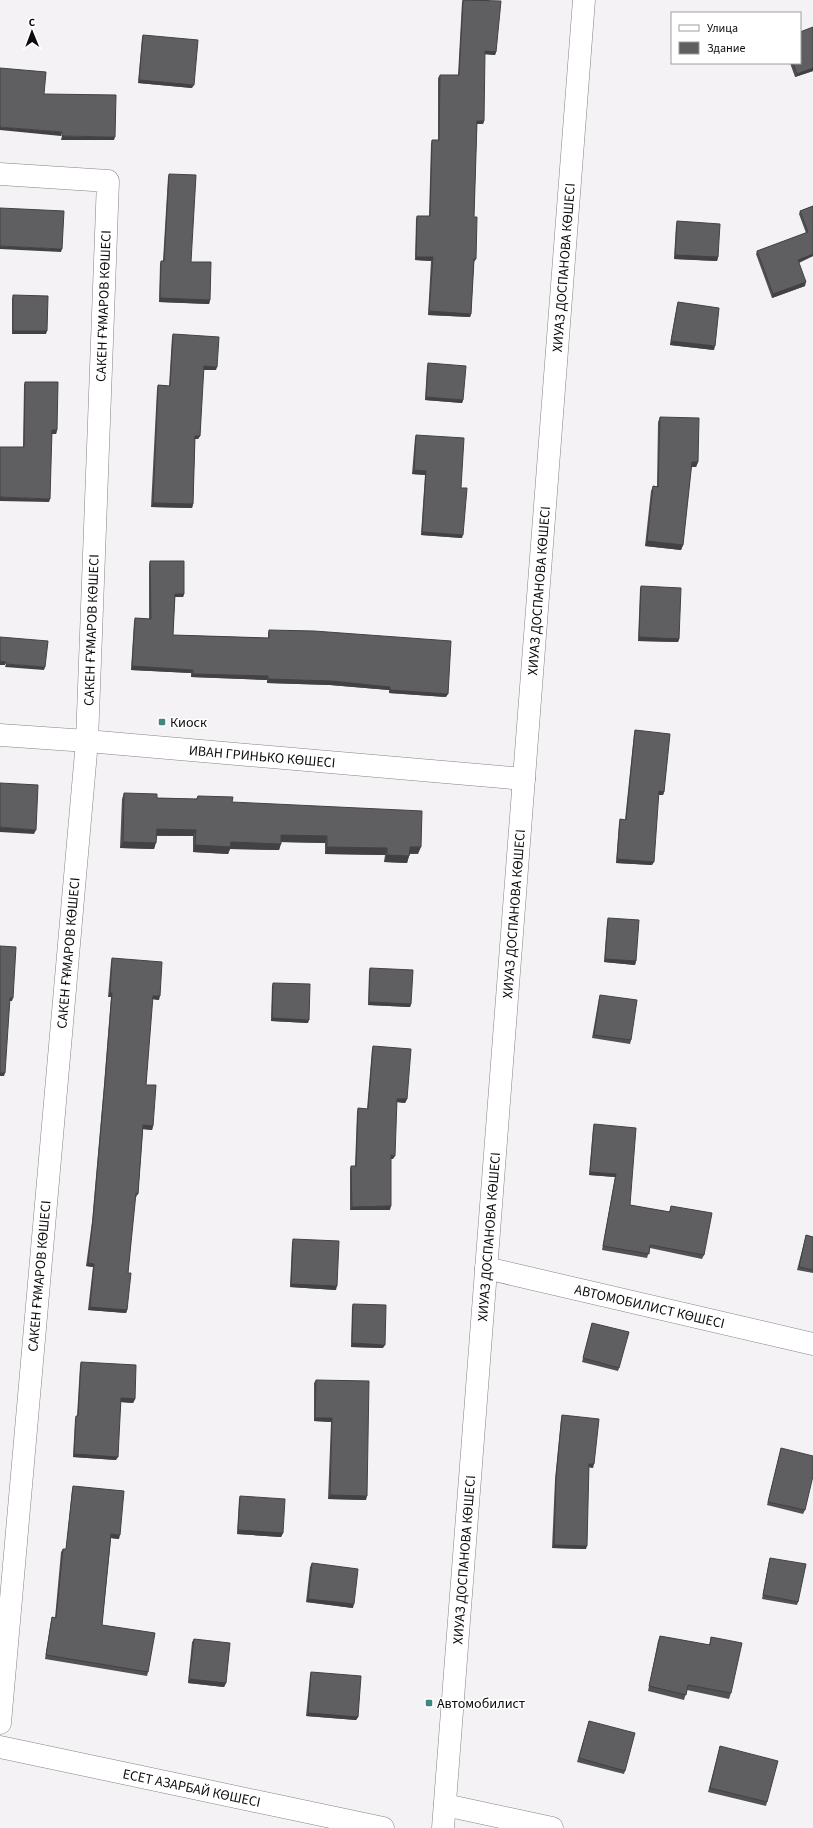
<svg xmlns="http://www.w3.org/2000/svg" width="813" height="1828" viewBox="0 0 813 1828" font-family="'Source Sans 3',sans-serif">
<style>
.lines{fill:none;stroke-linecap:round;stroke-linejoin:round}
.minor-casing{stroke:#858385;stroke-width:23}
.major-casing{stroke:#858385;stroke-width:23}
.minor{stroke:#fff;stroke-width:22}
.major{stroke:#fff;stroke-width:22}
.wall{fill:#525153}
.shaded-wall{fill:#424244}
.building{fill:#5f5e61;stroke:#424244}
.poi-dot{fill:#408782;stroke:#fff;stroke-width:1.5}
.labels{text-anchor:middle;stroke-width:3;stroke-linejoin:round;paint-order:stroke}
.street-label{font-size:14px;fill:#0d0c0d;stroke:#fff}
.poi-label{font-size:14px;fill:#0d0c0d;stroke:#fff;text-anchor:start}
</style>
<rect width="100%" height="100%" fill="#f5f2f5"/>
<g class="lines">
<defs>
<g id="minor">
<path d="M 0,174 L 108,181 L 87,741 L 0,1723"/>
<path id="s1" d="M 0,735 L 87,741 L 524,779"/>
<path id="s2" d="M 486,1268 L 813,1344"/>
<path id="s3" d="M 0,1747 L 383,1828"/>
<path d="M 445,1805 L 552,1828"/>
</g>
<g id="major">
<path id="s4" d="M 443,1828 L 584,0"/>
</g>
</defs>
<!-- minor casing -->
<use href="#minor" class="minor-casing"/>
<!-- major casing -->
<use href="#major" class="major-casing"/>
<!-- minor -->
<use href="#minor" class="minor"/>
<!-- major -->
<use href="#major" class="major"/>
</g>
<!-- wall -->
<path class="wall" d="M 463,0 L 489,0 L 496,52 L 495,55 L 484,54 L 484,121 L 483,124 L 477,124 L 474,217 L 476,259 L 474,262 L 471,314 L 470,317 L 428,315 L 431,261 L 415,260 L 416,219 L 417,216 L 429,216 L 431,144 L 432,140 L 438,140 L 438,78 L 440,75 L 458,75 L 462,2 Z
M 813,27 L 813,71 L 795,77 L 790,63 L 800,63 Z
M 143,35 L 192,88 L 138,83 L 142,38 Z
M 169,174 L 191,262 L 210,300 L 209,304 L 159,302 L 160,264 L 161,261 L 163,261 L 168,177 Z
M 813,206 L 813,256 L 799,263 L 805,286 L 772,298 L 756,254 L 757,251 L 806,233 L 799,214 L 800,211 Z
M 677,221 L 718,257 L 717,261 L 674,259 L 676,225 Z
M 13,295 L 46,334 L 12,334 L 12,299 Z
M 678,302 L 714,350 L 670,345 L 677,305 Z
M 173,334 L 216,370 L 203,370 L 200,436 L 198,439 L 195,439 L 193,504 L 192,508 L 151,507 L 157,389 L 158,385 L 169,386 L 172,337 Z
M 428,363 L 463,400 L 462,403 L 425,400 L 427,367 Z
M 25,382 L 57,430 L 56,434 L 52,434 L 49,502 L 23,447 L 24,385 Z
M 660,417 L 698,462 L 696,467 L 691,467 L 683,545 L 681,550 L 645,546 L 651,491 L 653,486 L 657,486 L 658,422 Z
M 416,435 L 462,538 L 421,535 L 425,475 L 412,474 L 415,438 Z
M 150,561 L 184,594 L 183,597 L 175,597 L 173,635 L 268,638 L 268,633 L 269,630 L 446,697 L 389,693 L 389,690 L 330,685 L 267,683 L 267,680 L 191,677 L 191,673 L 131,670 L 134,622 L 135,618 L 149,619 L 149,565 Z
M 641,586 L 679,639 L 678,642 L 638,641 L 640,589 Z
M 635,730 L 664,792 L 663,795 L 658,795 L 652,865 L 616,863 L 619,823 L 620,819 L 625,820 L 634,734 Z
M 124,793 L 157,798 L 196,799 L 198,796 L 232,802 L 418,854 L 410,854 L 409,856 L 407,863 L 384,862 L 385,855 L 325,854 L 325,843 L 281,842 L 279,850 L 230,849 L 228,854 L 193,852 L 193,836 L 157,836 L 154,849 L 120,848 L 122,799 Z
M 608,918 L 636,961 L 635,965 L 604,962 L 607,922 Z
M 112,958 L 159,1000 L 152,999 L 146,1085 L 153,1126 L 152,1130 L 143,1129 L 138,1194 L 136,1197 L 135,1197 L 128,1273 L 127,1310 L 126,1313 L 88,1310 L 93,1267 L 86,1266 L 92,1222 L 104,1085 L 111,997 L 108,997 L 111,962 Z
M 370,968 L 411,1004 L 410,1007 L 368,1005 L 369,971 Z
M 273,983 L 308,1023 L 271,1021 L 272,986 Z
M 600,995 L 631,1040 L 630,1044 L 592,1038 L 599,998 Z
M 373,1046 L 407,1099 L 405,1103 L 397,1102 L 393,1159 L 391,1159 L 390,1210 L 350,1210 L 350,1169 L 351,1166 L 355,1166 L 357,1112 L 358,1108 L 367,1109 L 372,1049 Z
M 594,1124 L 630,1205 L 669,1212 L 671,1206 L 704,1255 L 702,1259 L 650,1248 L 647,1258 L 602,1250 L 615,1177 L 589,1175 L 593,1128 Z
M 806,1235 L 813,1237 L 813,1273 L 797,1270 Z
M 293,1239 L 336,1290 L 290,1287 L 292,1243 Z
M 353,1304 L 383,1348 L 351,1347 L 352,1307 Z
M 592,1323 L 619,1368 L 618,1371 L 582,1362 Z
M 81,1362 L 135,1399 L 133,1403 L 121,1402 L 116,1460 L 73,1457 L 75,1419 L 76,1416 L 77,1416 L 80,1366 Z
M 316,1380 L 366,1500 L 328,1499 L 331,1422 L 314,1421 L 314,1383 Z
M 562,1415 L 593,1468 L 589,1467 L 586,1549 L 552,1548 L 555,1480 L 561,1419 Z
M 781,1448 L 805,1510 L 803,1514 L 767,1505 Z
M 73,1486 L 119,1539 L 111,1538 L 102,1625 L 148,1672 L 147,1676 L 45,1659 L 51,1621 L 52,1617 L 55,1618 L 61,1552 L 63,1549 L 66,1549 L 72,1490 Z
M 240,1496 L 283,1533 L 281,1537 L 237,1534 L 239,1499 Z
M 770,1558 L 798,1602 L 797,1605 L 762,1599 L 769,1561 Z
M 312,1563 L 353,1608 L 306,1602 L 310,1567 Z
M 660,1636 L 709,1645 L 711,1637 L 731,1693 L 729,1699 L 687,1690 L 684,1700 L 648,1691 L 658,1641 Z
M 194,1639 L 226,1683 L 224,1687 L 188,1683 L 192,1642 Z
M 311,1672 L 358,1717 L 356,1720 L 306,1716 L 310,1675 Z
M 589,1721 L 625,1771 L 624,1774 L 577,1762 Z
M 720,1746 L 767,1802 L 766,1806 L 708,1792 Z"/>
<!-- shaded-wall -->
<path class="shaded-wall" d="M 485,51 L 496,52 L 495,55 L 483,54 Z
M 723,63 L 741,63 L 740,64 Z
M 813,68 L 813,71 L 795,77 L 797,74 Z
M 139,80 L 194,85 L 192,88 L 138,83 Z
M 477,121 L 484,121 L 483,124 L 476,124 Z
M 0,127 L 62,132 L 61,136 L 0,130 Z
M 62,136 L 115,137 L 114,140 L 61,140 Z
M 0,246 L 62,249 L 61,252 L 0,249 Z
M 813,254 L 813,256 L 797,263 L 798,260 Z
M 675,255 L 718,257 L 717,261 L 674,259 Z
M 416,257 L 433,257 L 431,261 L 415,260 Z
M 806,282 L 805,286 L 772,298 L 773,294 Z
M 160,298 L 210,300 L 209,304 L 159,302 Z
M 429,311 L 471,314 L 470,317 L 428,315 Z
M 13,331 L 47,331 L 46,334 L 12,334 Z
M 671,341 L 715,346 L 714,350 L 670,345 Z
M 204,366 L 217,367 L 216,370 L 202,370 Z
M 426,397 L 463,400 L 462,403 L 425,400 Z
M 52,430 L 57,430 L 56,434 L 51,434 Z
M 195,436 L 200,436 L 198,439 L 194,439 Z
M 692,462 L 698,462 L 696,467 L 690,467 Z
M 414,470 L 426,471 L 425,475 L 412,474 Z
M 0,497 L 50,499 L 49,502 L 0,501 Z
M 153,503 L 193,504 L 192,508 L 151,507 Z
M 422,532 L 463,535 L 462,538 L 421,535 Z
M 647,541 L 683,545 L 681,550 L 645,546 Z
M 175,594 L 184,594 L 183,597 L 174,597 Z
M 639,637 L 679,639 L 678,642 L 638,641 Z
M 0,661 L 6,662 L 5,665 L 0,665 Z
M 6,664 L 45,667 L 44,670 L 5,667 Z
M 132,666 L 193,670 L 191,673 L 131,670 Z
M 193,674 L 268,676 L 267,680 L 191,677 Z
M 268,679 L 331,681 L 390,687 L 389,690 L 330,685 L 267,683 Z
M 390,690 L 448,694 L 446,697 L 389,693 Z
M 659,791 L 664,792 L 663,795 L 657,795 Z
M 0,827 L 36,830 L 34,834 L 0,832 Z
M 157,829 L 196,830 L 193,836 L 154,835 Z
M 281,835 L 327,836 L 325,843 L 279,842 Z
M 123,842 L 156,843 L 154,849 L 120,848 Z
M 231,842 L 281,844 L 279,850 L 230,849 L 228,854 L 193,852 L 195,845 Z
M 327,847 L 387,848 L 385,855 L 325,854 Z
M 410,847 L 421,847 L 418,854 L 408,853 Z
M 387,855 L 409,856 L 407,863 L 384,862 Z
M 617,859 L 654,862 L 652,865 L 616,863 Z
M 605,959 L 636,961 L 635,965 L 604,962 Z
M 110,993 L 112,993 L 111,997 L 108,997 Z
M 153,996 L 160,996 L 159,1000 L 152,999 Z
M 10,998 L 13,998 L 12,1001 L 8,1001 Z
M 369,1002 L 411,1004 L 410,1007 L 368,1005 Z
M 272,1018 L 309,1020 L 308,1023 L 271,1021 Z
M 0,1073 L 5,1073 L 4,1076 L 0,1076 Z
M 397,1099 L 407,1099 L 405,1103 L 396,1102 Z
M 143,1125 L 153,1126 L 152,1130 L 142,1129 Z
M 391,1155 L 395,1156 L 393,1159 L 390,1159 Z
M 590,1172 L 616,1174 L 615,1177 L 589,1175 Z
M 391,1206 L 390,1210 L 350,1210 L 352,1207 Z
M 88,1263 L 94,1264 L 93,1267 L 86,1266 Z
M 291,1284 L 337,1286 L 336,1290 L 290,1287 Z
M 90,1307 L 127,1310 L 126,1313 L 88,1310 Z
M 352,1343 L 385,1345 L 383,1348 L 351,1347 Z
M 121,1398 L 135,1399 L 133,1403 L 120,1402 Z
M 315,1418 L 332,1418 L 331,1422 L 314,1421 Z
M 74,1454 L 118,1457 L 116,1460 L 73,1457 Z
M 589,1464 L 594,1464 L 593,1468 L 588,1467 Z
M 330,1495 L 367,1496 L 366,1500 L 328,1499 Z
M 238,1530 L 283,1533 L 281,1537 L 237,1534 Z
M 111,1534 L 120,1535 L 119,1539 L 110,1538 Z
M 554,1545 L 587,1546 L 586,1549 L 552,1548 Z
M 308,1599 L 354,1604 L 353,1608 L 306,1602 Z
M 189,1679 L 226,1683 L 224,1687 L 188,1683 Z
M 308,1713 L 358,1717 L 356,1720 L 306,1716 Z"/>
<!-- building -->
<path class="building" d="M 463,0 L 501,1 L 496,52 L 485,51 L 484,121 L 477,121 L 474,217 L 477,217 L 476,259 L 474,259 L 471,314 L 429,311 L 433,257 L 416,257 L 417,216 L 430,216 L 432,140 L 439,140 L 440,75 L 459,75 Z
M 813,27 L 813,68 L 797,74 L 793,63 L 800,63 L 800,32 Z
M 143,35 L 198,40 L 194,85 L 139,80 Z
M 0,68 L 46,72 L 44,94 L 116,95 L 115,137 L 62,136 L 62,132 L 0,127 Z
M 169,174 L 196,175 L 191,262 L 211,262 L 210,300 L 160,298 L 161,261 L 164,261 Z
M 813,206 L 813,254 L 798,260 L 806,282 L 773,294 L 757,251 L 808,232 L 800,211 Z
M 0,208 L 64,211 L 62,249 L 0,246 Z
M 677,221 L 720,224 L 718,257 L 675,255 Z
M 13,295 L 48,296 L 47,331 L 13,331 Z
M 678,302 L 719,308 L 715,346 L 671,341 Z
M 173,334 L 219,337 L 217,367 L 204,366 L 200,436 L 195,436 L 193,504 L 153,503 L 158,385 L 170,386 Z
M 428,363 L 466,366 L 463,400 L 426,397 Z
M 25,382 L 58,382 L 57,430 L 52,430 L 50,499 L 0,497 L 0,447 L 24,447 Z
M 660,417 L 699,418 L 698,462 L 692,462 L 683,545 L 647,541 L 653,486 L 658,487 Z
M 416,435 L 464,438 L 461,488 L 467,488 L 463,535 L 422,532 L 426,471 L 414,470 Z
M 150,561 L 184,561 L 184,594 L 175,594 L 173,635 L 269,638 L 269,630 L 314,631 L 451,641 L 448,694 L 390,690 L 390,687 L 331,681 L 268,679 L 268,676 L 193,674 L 193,670 L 132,666 L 135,618 L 151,619 Z
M 641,586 L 681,588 L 679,639 L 639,637 Z
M 0,637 L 48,641 L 45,667 L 6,664 L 6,662 L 0,661 Z
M 635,730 L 670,734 L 664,792 L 659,791 L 654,862 L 617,859 L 620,819 L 626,820 Z
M 0,783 L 38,785 L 36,830 L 0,827 Z
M 124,793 L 157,794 L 157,798 L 197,799 L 198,796 L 233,797 L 232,802 L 422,811 L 421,847 L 410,847 L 409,856 L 387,855 L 387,848 L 327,847 L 327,836 L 281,835 L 281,844 L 231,842 L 230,847 L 195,845 L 196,830 L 157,829 L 156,843 L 123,842 Z
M 608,918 L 639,920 L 636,961 L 605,959 Z
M 0,946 L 16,947 L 13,998 L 10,998 L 5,1073 L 0,1073 Z
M 112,958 L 162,962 L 160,996 L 153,996 L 146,1085 L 156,1085 L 153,1126 L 143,1125 L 138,1194 L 136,1193 L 128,1273 L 131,1273 L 127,1310 L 90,1307 L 94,1264 L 88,1263 L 93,1219 L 105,1081 L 112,993 L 110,993 Z
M 370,968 L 413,970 L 411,1004 L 369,1002 Z
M 273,983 L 310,984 L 309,1020 L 272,1018 Z
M 600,995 L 637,1000 L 631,1040 L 594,1035 Z
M 373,1046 L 411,1049 L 407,1099 L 397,1099 L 395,1156 L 391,1155 L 391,1206 L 352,1207 L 351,1166 L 356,1166 L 358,1108 L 368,1109 Z
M 594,1124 L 636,1128 L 630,1205 L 670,1212 L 671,1206 L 712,1213 L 704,1255 L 650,1245 L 649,1254 L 603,1246 L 616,1174 L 590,1172 Z
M 806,1235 L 813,1237 L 813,1270 L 799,1267 Z
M 293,1239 L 339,1241 L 337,1286 L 291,1284 Z
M 353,1304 L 386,1305 L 385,1345 L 352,1343 Z
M 592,1323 L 629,1332 L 619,1368 L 583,1358 Z
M 81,1362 L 136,1365 L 135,1399 L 121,1398 L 118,1457 L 74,1454 L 76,1416 L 78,1416 Z
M 316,1380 L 369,1381 L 367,1496 L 330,1495 L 332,1418 L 315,1418 Z
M 562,1415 L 599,1419 L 594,1464 L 589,1464 L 587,1546 L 554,1545 L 556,1477 Z
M 781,1448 L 813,1456 L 813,1476 L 805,1510 L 768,1502 Z
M 73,1486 L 124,1491 L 120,1535 L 111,1534 L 102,1625 L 155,1633 L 148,1672 L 46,1655 L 52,1617 L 56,1618 L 63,1549 L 66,1549 Z
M 240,1496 L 285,1499 L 283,1533 L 238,1530 Z
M 770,1558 L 806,1564 L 798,1602 L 763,1595 Z
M 312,1563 L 358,1569 L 354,1604 L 308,1599 Z
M 660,1636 L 710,1645 L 711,1637 L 742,1643 L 731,1693 L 688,1685 L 686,1695 L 649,1686 Z
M 194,1639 L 230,1643 L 226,1683 L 189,1679 Z
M 311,1672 L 361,1676 L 358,1717 L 308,1713 Z
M 589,1721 L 635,1733 L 625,1771 L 579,1758 Z
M 720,1746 L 778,1761 L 767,1802 L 710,1788 Z"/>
<!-- markers -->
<g class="poi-dot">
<rect x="158" y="718" width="8" height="8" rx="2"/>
<rect x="425" y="1699" width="8" height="8" rx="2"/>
</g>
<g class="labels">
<!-- street labels -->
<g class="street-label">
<text dy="5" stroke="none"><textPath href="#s4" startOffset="1565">ХИУАЗ ДОСПАНОВА КӨШЕСІ</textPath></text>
<text transform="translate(103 306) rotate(-88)" y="5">САКЕН ҒҰМАРОВ КӨШЕСІ</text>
<text dy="5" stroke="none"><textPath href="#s4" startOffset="1241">ХИУАЗ ДОСПАНОВА КӨШЕСІ</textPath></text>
<text transform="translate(91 630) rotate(-88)" y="5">САКЕН ҒҰМАРОВ КӨШЕСІ</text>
<text dy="5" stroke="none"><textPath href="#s1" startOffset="263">ИВАН ГРИНЬКО КӨШЕСІ</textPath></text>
<text dy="5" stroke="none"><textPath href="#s4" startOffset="917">ХИУАЗ ДОСПАНОВА КӨШЕСІ</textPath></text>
<text transform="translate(68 953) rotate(-85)" y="5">САКЕН ҒҰМАРОВ КӨШЕСІ</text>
<text dy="5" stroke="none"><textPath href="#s4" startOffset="593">ХИУАЗ ДОСПАНОВА КӨШЕСІ</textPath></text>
<text transform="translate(39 1276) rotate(-85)" y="5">САКЕН ҒҰМАРОВ КӨШЕСІ</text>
<text dy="5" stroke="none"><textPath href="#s2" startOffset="168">АВТОМОБИЛИСТ КӨШЕСІ</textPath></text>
<text dy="5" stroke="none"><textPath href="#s4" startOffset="269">ХИУАЗ ДОСПАНОВА КӨШЕСІ</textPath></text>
<text dy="5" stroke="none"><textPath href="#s3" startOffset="196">ЕСЕТ АЗАРБАЙ КӨШЕСІ</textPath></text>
</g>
<!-- poi labels -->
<g class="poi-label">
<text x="170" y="727">Киоск</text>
<text x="437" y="1708">Автомобилист</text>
</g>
</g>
<!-- legend -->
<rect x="671" y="12" width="130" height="52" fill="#ffffff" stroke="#9e9e9e"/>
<rect x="679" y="25" width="20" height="6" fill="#ffffff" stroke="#9e9e9e"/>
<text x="707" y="32" font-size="12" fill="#0d0c0d">Улица</text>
<rect x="679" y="42" width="20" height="12" fill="#5f5e61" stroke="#9e9e9e"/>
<text x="707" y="52" font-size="12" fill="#0d0c0d">Здание</text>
<!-- north arrow -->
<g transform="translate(32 32) rotate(359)" stroke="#ffffff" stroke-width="3" paint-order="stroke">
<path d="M0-3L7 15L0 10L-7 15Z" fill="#0d0c0d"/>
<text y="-6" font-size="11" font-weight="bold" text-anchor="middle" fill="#0d0c0d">С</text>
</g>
</svg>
